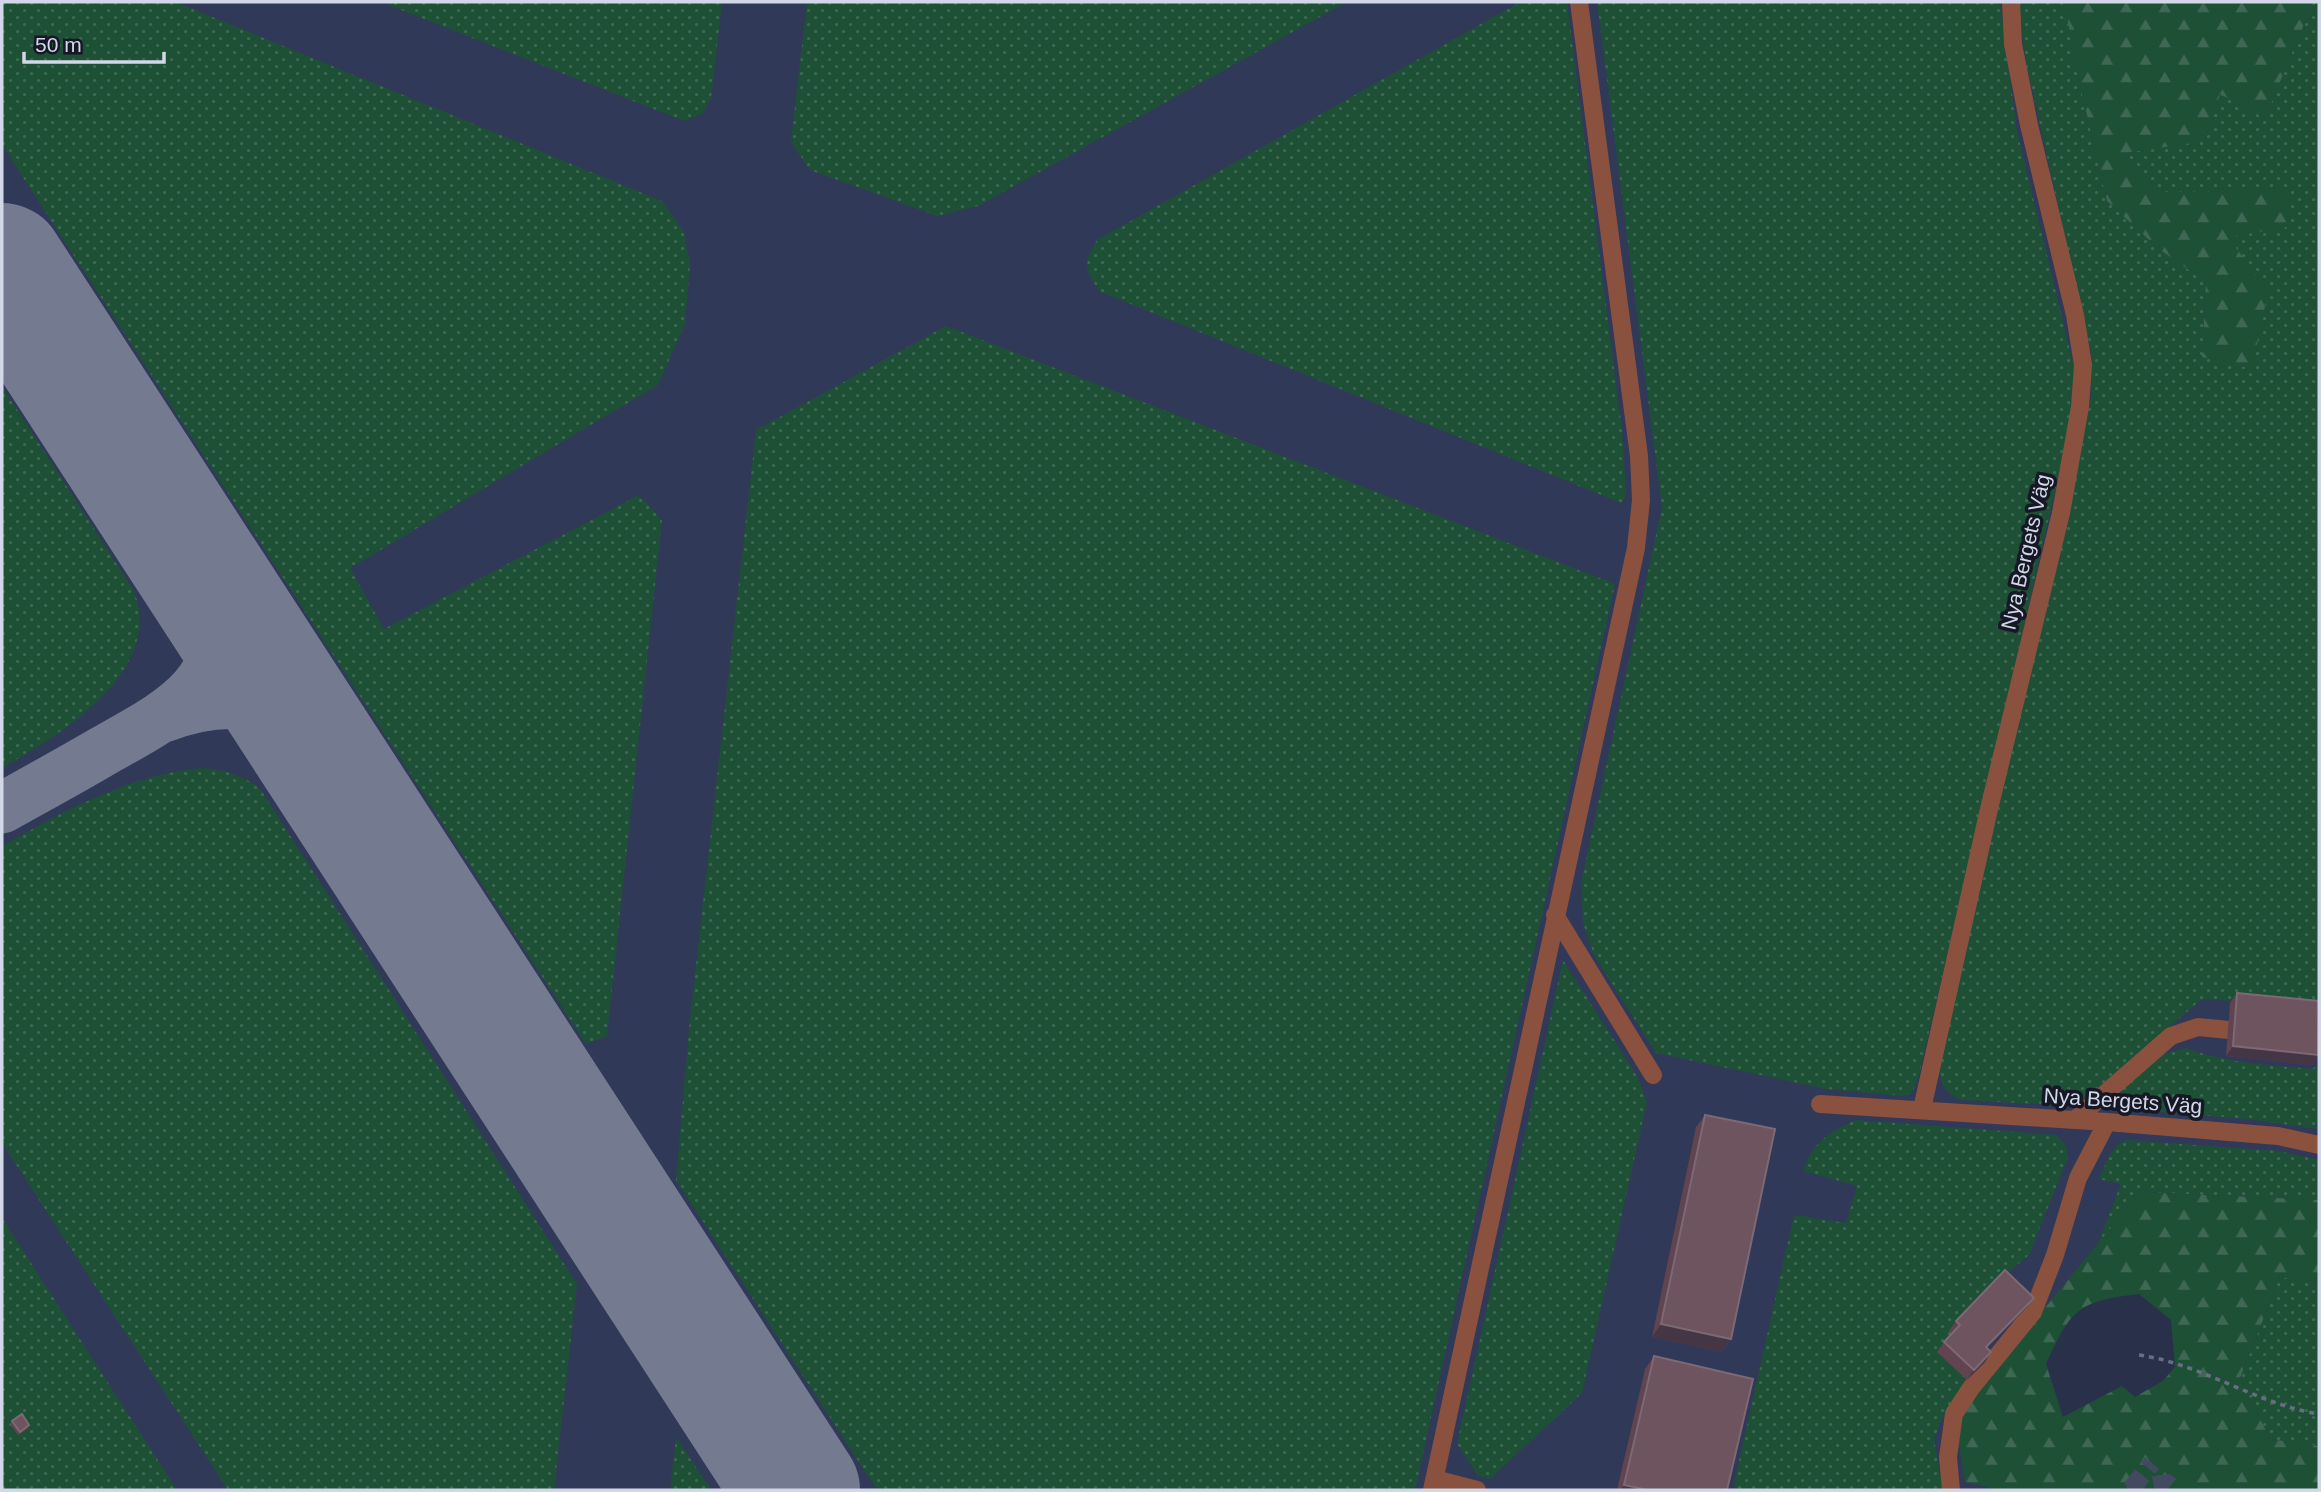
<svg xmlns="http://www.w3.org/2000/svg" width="2321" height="1492" viewBox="0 0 2321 1492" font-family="Helvetica,sans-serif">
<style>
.built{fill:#303958}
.grass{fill:url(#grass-dots)}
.forest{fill:url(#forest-firs);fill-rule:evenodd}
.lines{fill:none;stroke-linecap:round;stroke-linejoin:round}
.taxiway{stroke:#747b90;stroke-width:51}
.runway{stroke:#747b90;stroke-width:126}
.minor-tunnel{stroke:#424a62;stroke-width:18;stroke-dasharray:18 9;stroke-linecap:butt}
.path{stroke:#676e84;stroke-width:3.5;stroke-dasharray:5 5;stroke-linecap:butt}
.minor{stroke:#8a513f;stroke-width:18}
.wall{fill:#61444f}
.shaded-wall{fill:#453646}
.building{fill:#6d545f;stroke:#7d6974;stroke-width:2}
.labels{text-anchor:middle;stroke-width:7;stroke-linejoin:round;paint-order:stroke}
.street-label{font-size:21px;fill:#d2d8e8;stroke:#161925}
</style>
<defs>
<pattern id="grass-dots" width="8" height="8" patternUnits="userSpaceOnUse" patternTransform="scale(1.75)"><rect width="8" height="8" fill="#1e5036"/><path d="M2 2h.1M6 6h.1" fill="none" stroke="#3e6853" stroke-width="1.8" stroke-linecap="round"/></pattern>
<pattern id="forest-firs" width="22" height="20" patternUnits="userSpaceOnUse" patternTransform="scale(1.75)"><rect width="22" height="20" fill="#1e5036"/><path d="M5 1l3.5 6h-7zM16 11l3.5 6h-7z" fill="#3e6853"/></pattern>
</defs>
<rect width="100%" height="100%" fill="#29314a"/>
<!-- built -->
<path class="built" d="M 2,2 L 2319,2 L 2319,1200 L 2140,1192 L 2097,1246 L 1989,1490 L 2,1490 Z"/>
<!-- grass -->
<path class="grass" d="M 2,2 L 176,2 L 662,201 L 684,232 L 690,265 L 685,324 L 658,385 L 350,568 L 384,629 L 639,495 L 662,520 L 607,1036 L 586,1044 L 2,145 Z
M 381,2 L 722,2 L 711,98 L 702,114 L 684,121 Z
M 807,2 L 1347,2 L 978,206 L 937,216 L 810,170 L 791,142 Z
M 1520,2 L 1567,2 L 1622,430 L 1626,496 L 1621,503 L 1101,292 C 1084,272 1083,262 1097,240 Z
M 1597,2 L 2000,2 L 2017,131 L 2075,371 L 2068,436 L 1919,1075 L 1912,1093 L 1903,1096 L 1826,1089 L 1656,1053 L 1594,955 L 1583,923 L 1581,883 L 1662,507 Z
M 2018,2 L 2065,2 L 2074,59 L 2107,201 L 2159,249 L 2206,282 L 2202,357 L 2227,237 L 2288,191 L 2160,192 L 2124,152 L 2205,141 L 2220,94 L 2265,118 L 2313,2 L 2319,2 L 2319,1006 L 2202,999 L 2077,1106 L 1960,1100 C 1936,1088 1939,1071 1941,1048 L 2091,397 L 2091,352 L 2026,63 Z
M 946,326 L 1615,584 L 1415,1490 L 877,1490 L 676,1180 L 690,1019 L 756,430 Z
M 2,386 L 134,591 C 165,672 60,735 2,768 Z
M 201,768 C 225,770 243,774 261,790 L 577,1284 L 554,1490 L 228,1490 L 2,1143 L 2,846 C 64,811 129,775 201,768 Z
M 1563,960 L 1637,1076 L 1647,1102 L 1582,1393 L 1490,1479 L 1478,1476 L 1457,1444 Z
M 2186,1048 C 2227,1063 2268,1065 2312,1069 L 2319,1064 L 2319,1129 L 2247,1119 L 2125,1109 L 2122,1090 L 2161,1055 Z
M 1856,1120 L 2057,1135 L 2066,1146 L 2068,1157 L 2029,1255 L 1999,1280 L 1950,1331 L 1954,1335 L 1967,1380 L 1945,1412 L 1934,1439 L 1943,1490 L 1735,1490 L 1734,1483 L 1794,1215 L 1846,1223 L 1857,1186 L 1804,1171 C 1811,1143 1830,1131 1856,1120 Z
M 2126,1140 L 2279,1151 L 2319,1160 L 2319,1200 L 2140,1192 L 2097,1246 L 2121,1184 L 2099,1179 C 2106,1164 2110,1146 2126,1140 Z
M 2,1218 L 177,1490 L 2,1490 Z
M 2280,1277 L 2319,1281 L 2319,1446 L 2270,1439 L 2240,1378 Z
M 676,1437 L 711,1490 L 670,1490 Z"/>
<!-- forest -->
<path class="forest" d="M 2065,2 L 2313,2 L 2265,118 L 2220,94 L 2205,141 L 2125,153 L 2160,192 L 2288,191 L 2288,227 L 2228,237 L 2268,291 L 2252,369 L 2202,357 L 2206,282 L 2159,249 L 2107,201 L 2074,59 Z
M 2140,1192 L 2319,1200 L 2319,1281 L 2280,1277 L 2240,1378 L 2270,1439 L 2319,1446 L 2319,1490 L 1989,1490 L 1988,1487 L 1965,1482 L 1957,1433 L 1967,1403 ZM 2139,1294 L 2171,1320 L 2175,1367 L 2163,1381 L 2135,1397 L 2122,1386 L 2063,1417 L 2046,1364 C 2071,1309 2078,1301 2139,1294 Z"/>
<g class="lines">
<!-- taxiway -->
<path class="taxiway" d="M 164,717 C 209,700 271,692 304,738 L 404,885
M 2,808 C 36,789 71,770 105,750 C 163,717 239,682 210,600 L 111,434"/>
<!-- runway -->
<path class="runway" d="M 2,266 L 797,1490"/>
<!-- minor-tunnel -->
<path class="minor-tunnel" d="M 2131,1489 L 2152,1463
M 2127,1490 L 2167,1483 L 2175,1490"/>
<!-- path -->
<path class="path" d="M 2139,1355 C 2202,1364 2256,1404 2319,1414"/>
<!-- minor -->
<path class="minor" d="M 1555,915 L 1653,1075
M 1820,1104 L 2107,1122 L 2278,1136 L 2319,1145
M 1922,1109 L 1989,809 L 2061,513 L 2080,407 L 2083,365 L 2075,315 L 2029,125 L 2013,44 L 2011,2
M 2076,1119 L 2171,1036 L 2198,1027 L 2250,1032
M 1435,1479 L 1477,1490
M 1432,1490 L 1636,548 L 1641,500 L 1639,456 L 1579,2
M 1951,1490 L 1948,1457 L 1954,1414 L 1971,1388 L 2033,1312 L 2055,1255 L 2078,1178 L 2107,1122"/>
</g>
<!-- wall -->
<path class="wall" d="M 2237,993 L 2318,1055 L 2312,1065 L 2226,1056 L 2230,1003 Z
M 1705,1115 L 1731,1339 L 1722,1352 L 1652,1337 L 1696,1127 Z
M 2027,1307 L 1987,1348 L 1991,1352 L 1985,1362 L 1967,1380 L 1937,1352 L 1944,1342 L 1952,1334 L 1949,1331 L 1956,1321 Z
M 1654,1356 L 1727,1490 L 1617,1490 L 1645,1369 Z
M 12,1421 L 29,1425 L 27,1429 L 18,1435 L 10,1424 Z"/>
<!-- shaded-wall -->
<path class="shaded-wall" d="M 2233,1046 L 2318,1055 L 2312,1065 L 2226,1056 Z
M 2034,1298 L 2027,1307 L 1979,1356 L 1986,1347 Z
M 1661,1324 L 1731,1339 L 1722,1352 L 1652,1337 Z
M 1991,1352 L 1985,1362 L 1967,1380 L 1974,1370 Z
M 1624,1485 L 1648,1490 L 1620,1490 Z"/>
<!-- building -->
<path class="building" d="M 2237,993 L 2319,1001 L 2318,1055 L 2233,1046 Z
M 1705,1115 L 1775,1129 L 1731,1339 L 1661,1324 Z
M 2005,1270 L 2034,1298 L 1986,1347 L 1991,1352 L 1974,1370 L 1944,1342 L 1960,1325 L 1956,1321 Z
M 1654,1356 L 1753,1379 L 1727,1490 L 1648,1490 L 1624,1485 Z
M 22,1414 L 29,1425 L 20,1432 L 12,1421 Z"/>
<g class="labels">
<!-- street labels -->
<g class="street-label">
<text transform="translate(2026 552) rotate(-77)" y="7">Nya Bergets Väg</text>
<text transform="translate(2123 1101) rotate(4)" y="7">Nya Bergets Väg</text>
</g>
</g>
<!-- border -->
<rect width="2321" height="1492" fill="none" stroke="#d2d8e8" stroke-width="7"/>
<!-- scale -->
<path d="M24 52v10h140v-10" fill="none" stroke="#d2d8e8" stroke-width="3.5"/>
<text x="35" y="52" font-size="21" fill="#d2d8e8" stroke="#161925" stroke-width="5" paint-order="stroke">50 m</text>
</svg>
